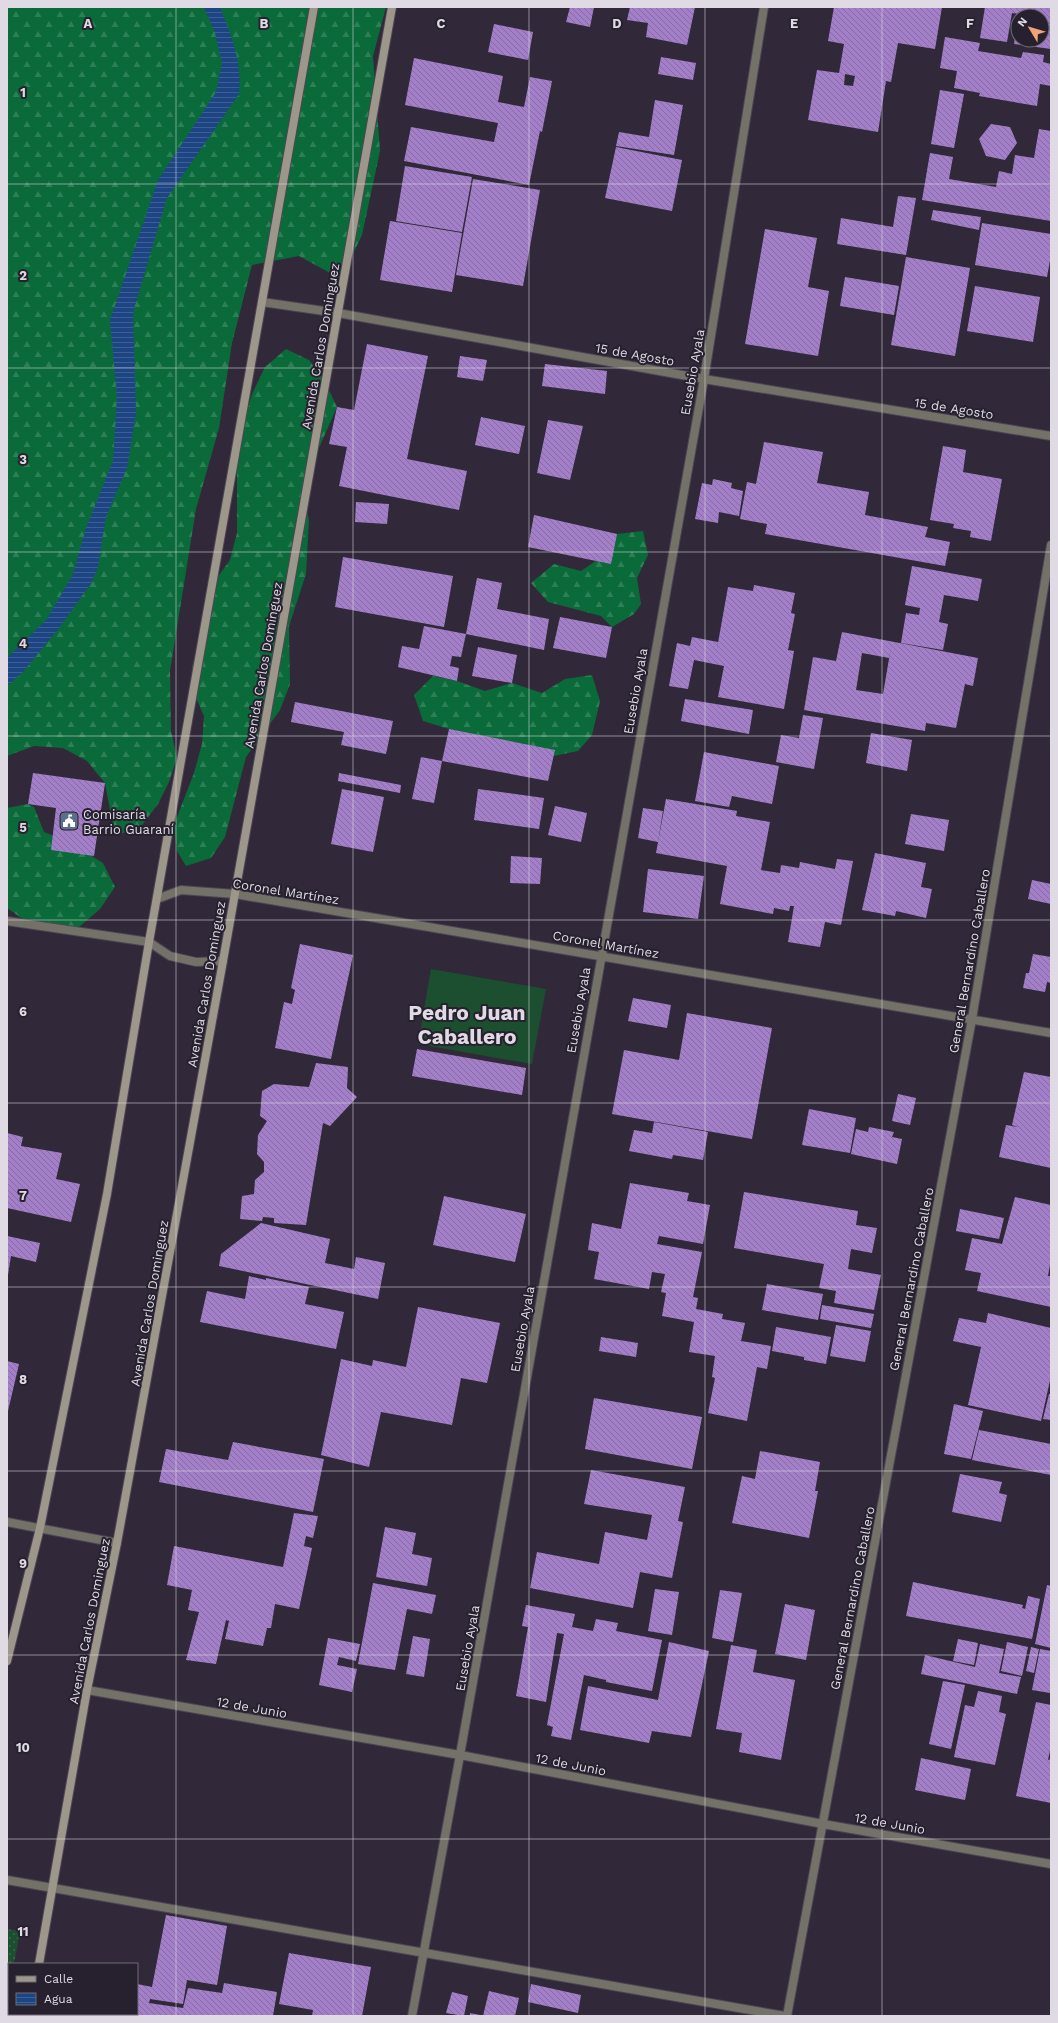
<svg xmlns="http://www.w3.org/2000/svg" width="1058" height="2023" viewBox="0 0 1058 2023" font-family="'Work Sans',sans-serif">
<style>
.forest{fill:url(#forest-firs)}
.park{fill:url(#park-dots)}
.pitch{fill:#1c4f30}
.water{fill:url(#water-rules)}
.building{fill:url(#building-back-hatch);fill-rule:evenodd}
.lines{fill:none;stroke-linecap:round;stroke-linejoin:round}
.minor-casing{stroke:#4d4554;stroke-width:10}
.secondary-casing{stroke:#4d4554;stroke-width:10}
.minor{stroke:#747169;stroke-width:8}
.secondary{stroke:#9c978a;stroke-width:8}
.grid{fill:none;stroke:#dfdae4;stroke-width:1;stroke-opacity:0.55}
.labels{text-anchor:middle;stroke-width:4;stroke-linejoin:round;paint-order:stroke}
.street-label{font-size:13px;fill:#dfdae4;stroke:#27202f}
.poi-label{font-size:13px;fill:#dfdae4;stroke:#27202f;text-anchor:start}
.town-label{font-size:21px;font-weight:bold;fill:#dfdae4;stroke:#27202f}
.grid-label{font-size:13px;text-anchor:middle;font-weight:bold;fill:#dfdae4;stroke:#27202f;stroke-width:4;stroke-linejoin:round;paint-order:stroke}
</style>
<defs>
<pattern id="forest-firs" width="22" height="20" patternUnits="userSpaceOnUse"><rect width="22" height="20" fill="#0a6a39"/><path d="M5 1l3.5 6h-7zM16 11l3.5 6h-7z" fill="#2d7f56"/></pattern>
<pattern id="park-dots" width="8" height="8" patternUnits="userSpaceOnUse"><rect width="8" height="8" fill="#1c4f30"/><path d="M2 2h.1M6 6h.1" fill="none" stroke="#3d684e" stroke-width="1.8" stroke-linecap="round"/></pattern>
<pattern id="water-rules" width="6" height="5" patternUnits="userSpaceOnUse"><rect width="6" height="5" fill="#1d4583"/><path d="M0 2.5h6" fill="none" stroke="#3d5f94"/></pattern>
<pattern id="building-back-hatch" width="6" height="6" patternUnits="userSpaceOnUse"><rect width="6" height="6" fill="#a47fc9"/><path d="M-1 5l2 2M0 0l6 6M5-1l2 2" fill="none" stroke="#876ca1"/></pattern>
</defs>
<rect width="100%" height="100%" fill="#312939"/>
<!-- forest -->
<path class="forest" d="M 7,7 L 386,7 L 373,56 L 380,151 L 362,235 L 341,279 L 299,256 L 252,265 L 232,343 L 219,428 L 196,509 L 170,671 L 171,731 L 177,758 L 169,782 L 158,804 L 139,829 L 115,835 L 105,783 L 87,761 L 63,748 L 34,746 L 7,756 Z
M 286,349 L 309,360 L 325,382 L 337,407 L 311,466 L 303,494 L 309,520 L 306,574 L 289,626 L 290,684 L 280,710 L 246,757 L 225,837 L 211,858 L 186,866 L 177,851 L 174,825 L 194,773 L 202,744 L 204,716 L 194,693 L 192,667 L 214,582 L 230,560 L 237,533 L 237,446 L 252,394 L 265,367 Z
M 643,531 L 648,555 L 637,578 L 641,604 L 634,614 L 612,627 L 601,616 L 548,602 L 531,583 L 554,564 L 581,571 L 603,556 L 617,534 Z
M 592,675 L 600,701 L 592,735 L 578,751 L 549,757 L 526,744 L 475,737 L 423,721 L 414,695 L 433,676 L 457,681 L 485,691 L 512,683 L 542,693 L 565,679 Z
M 28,804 L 34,807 L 44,832 L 69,842 L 103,863 L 115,887 L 100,909 L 79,927 L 53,927 L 27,922 L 7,908 L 7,808 Z"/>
<!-- park -->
<path class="park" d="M 7,1929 L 20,1931 L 14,1964 L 9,1964 L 9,1991 L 7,2002 Z"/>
<!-- pitch -->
<path class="pitch" d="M 431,969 L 546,989 L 532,1064 L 418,1044 Z"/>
<!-- water -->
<path class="water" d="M 204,7 L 220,7 C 232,38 242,60 239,94 L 167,198 L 133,312 L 136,413 L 127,468 L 106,517 L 98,567 L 92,582 L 59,628 L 23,672 L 7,686 L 7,658 L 47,619 L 73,574 L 86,528 L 113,461 L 117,397 L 110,320 L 158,180 L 216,92 L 222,63 L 215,33 Z"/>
<!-- building -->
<path class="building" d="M 570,7 L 594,7 L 590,27 L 566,22 Z
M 630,7 L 695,7 L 687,45 L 646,37 L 648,23 L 627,20 Z
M 834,7 L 942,7 L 935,49 L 898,43 L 891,82 L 886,81 L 878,132 L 808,120 L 817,70 L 839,73 L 844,44 L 828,41 ZM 845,74 L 855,76 L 853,86 L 844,85 Z
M 985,7 L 1051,7 L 1051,49 L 1014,44 L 1017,24 L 1018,40 L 1042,40 L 1042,16 L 1019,16 L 1019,14 L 1012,13 L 1007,42 L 980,38 Z
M 494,24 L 533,32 L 528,60 L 488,52 Z
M 945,37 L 980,43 L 978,51 L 1021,58 L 1023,52 L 1044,55 L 1043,62 L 1051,64 L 1051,86 L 1040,84 L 1037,106 L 979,96 L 980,93 L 954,88 L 957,71 L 940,68 Z
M 661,57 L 696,63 L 693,80 L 658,74 Z
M 414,58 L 503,76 L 498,102 L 524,107 L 530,77 L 552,81 L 542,132 L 540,131 L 529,185 L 404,161 L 411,127 L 494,142 L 498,123 L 405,105 Z
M 940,90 L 964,94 L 954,148 L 931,144 Z
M 655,100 L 683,105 L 674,155 L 616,146 L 619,132 L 649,137 Z
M 991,124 L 1010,127 L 1017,143 L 1005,160 L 986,156 L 979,139 Z
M 1039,129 L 1051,131 L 1051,221 L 922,200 L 930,153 L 953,157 L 949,179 L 996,187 L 999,171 L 1012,174 L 1015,155 L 1034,158 Z
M 616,147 L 682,160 L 672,211 L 605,198 Z
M 405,166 L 472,177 L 462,232 L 396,221 Z
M 473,179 L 540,190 L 523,286 L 456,275 Z
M 898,196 L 916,198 L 906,255 L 837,244 L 841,218 L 893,227 Z
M 933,210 L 981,217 L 979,230 L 931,220 Z
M 390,221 L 462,233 L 452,292 L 380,280 Z
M 982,223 L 1051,234 L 1051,255 L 1047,277 L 975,265 Z
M 765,229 L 817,238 L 808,287 L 829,291 L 818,356 L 745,344 Z
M 906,257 L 970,268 L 955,356 L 891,345 Z
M 845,277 L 899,286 L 894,315 L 840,306 Z
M 975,286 L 1040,297 L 1033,342 L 967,331 Z
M 367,344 L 428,356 L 407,459 L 467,471 L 459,510 L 339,486 L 347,447 L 329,444 L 337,407 L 354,410 Z
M 460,356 L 487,360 L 483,381 L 457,377 Z
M 545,364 L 607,371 L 605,394 L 542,386 Z
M 481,417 L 525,426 L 519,454 L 475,445 Z
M 548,420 L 583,426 L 570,480 L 537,473 Z
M 764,442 L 823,452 L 817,483 L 869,492 L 865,515 L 928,527 L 925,537 L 950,542 L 945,566 L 765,534 L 767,524 L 740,519 L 747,482 L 756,484 Z
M 943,446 L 966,450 L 963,472 L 1002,479 L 991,541 L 970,537 L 971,531 L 953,528 L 954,524 L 930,520 Z
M 713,479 L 732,483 L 731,488 L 743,491 L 739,516 L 719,512 L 718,523 L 695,519 L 702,483 L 712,485 Z
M 356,502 L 389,504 L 387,524 L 355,522 Z
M 534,515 L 617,534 L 611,564 L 528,547 Z
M 343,557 L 453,576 L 444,627 L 335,607 Z
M 912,566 L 982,579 L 978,601 L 944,595 L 939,622 L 948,624 L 943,650 L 901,643 L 906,613 L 919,615 L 920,608 L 905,605 Z
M 477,578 L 502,583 L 497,609 L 549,619 L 544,650 L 466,634 L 461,657 L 452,656 L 450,666 L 459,668 L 457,681 L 398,667 L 402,646 L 419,649 L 424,626 L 466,634 Z
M 754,585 L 795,593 L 791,613 L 795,614 L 788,650 L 794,651 L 784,709 L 718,697 L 724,666 L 694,660 L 688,689 L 669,686 L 677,643 L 690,646 L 692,637 L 718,642 L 716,654 L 728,587 L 753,591 Z
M 560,617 L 612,627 L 606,658 L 553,648 Z
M 842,632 L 978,658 L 973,686 L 965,684 L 956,728 L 926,723 L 925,731 L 804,710 L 813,657 L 836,661 ZM 891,647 L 883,694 L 856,690 L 862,653 L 889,658 Z
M 478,647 L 517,655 L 512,683 L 472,676 Z
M 685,699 L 753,710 L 749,734 L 681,721 Z
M 295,702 L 393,721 L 386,754 L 341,745 L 344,732 L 291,722 Z
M 803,715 L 823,718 L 814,769 L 776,762 L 781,735 L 799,738 Z
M 449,729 L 555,750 L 548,781 L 442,761 L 434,803 L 412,799 L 421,757 L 442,761 Z
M 871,733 L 912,740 L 907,771 L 866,763 Z
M 704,752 L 779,766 L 772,804 L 732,796 L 729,807 L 695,801 Z
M 33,773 L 105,783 L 94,856 L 51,850 L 56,808 L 28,804 Z
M 339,773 L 401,785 L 400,793 L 338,781 Z
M 342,789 L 384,797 L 373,852 L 331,844 Z
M 478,789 L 544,798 L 539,829 L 474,820 Z
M 666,799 L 737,811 L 736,816 L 770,822 L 761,870 L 780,873 L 781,865 L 799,868 L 800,862 L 835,869 L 837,859 L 853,861 L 841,925 L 825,922 L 820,947 L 788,942 L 794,906 L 790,906 L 789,911 L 774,908 L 773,914 L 720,904 L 727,866 L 656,853 Z
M 555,806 L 587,813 L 581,842 L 548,835 Z
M 643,808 L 663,811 L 658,842 L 638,838 Z
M 911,814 L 949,820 L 944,851 L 905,844 Z
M 875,853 L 926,863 L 921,887 L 932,889 L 926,918 L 896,911 L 895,916 L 862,910 Z
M 511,856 L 542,858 L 540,884 L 510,883 Z
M 648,869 L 704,876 L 698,919 L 643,912 Z
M 1032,880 L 1051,884 L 1051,904 L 1028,899 Z
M 300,944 L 353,955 L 331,1059 L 275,1048 L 284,1002 L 292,1004 L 295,990 L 291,988 Z
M 1033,954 L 1051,957 L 1051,983 L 1047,982 L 1045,992 L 1023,988 L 1026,973 L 1029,973 Z
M 633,998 L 671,1005 L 667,1028 L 628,1021 Z
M 687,1013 L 772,1028 L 752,1139 L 612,1114 L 624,1050 L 679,1060 Z
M 417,1049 L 526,1068 L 522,1095 L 412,1076 Z
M 316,1063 L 348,1067 L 347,1088 L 357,1097 L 330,1126 L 323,1123 L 306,1225 L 274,1223 L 274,1218 L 263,1217 L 262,1221 L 240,1219 L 242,1196 L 254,1194 L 255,1180 L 264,1172 L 264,1162 L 257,1154 L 258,1135 L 267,1121 L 260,1116 L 262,1091 L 274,1084 L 309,1087 Z
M 1024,1072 L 1051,1077 L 1051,1168 L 999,1157 L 1006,1125 L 1018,1127 L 1012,1125 Z
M 898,1094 L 916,1098 L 910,1125 L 892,1121 Z
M 809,1109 L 856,1118 L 850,1153 L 802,1145 Z
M 654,1122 L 708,1132 L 703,1160 L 673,1155 L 672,1159 L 629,1151 L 634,1130 L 652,1133 Z
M 869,1127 L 894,1132 L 892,1137 L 902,1139 L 897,1164 L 851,1154 L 856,1129 L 868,1132 Z
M 7,1133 L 23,1137 L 21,1146 L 62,1153 L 56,1179 L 80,1184 L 71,1222 L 7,1208 Z
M 630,1183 L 689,1193 L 687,1201 L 710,1205 L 703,1244 L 659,1236 L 657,1244 L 702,1252 L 693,1297 L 698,1298 L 696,1309 L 723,1314 L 722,1319 L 745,1323 L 741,1341 L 771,1346 L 767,1369 L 757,1367 L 747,1421 L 708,1413 L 715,1378 L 712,1377 L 715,1356 L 689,1352 L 694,1322 L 662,1316 L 666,1293 L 661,1292 L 665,1274 L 652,1272 L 649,1289 L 594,1279 L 599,1252 L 588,1250 L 592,1223 L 621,1229 Z
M 744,1192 L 858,1211 L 856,1225 L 877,1228 L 872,1253 L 851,1249 L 848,1269 L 881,1275 L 874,1310 L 834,1303 L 836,1291 L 819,1288 L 824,1264 L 734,1248 Z
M 444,1196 L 526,1214 L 515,1262 L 433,1245 Z
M 1015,1197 L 1051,1205 L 1051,1259 L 1048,1276 L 1051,1276 L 1051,1307 L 977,1291 L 981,1273 L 965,1270 L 972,1238 L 1002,1244 Z
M 960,1209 L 1004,1218 L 999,1239 L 956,1231 Z
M 261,1223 L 330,1239 L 325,1263 L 354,1269 L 356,1257 L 385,1263 L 378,1299 L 219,1266 L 221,1254 Z
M 7,1236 L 40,1243 L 36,1262 L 11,1256 L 8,1275 Z
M 249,1276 L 266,1280 L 266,1278 L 309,1287 L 305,1304 L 344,1312 L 336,1349 L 200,1322 L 207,1291 L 245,1299 Z
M 767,1284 L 823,1294 L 818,1320 L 762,1310 Z
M 822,1305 L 874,1314 L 871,1328 L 820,1319 Z
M 418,1307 L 500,1323 L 487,1383 L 461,1378 L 452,1425 L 381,1412 L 369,1467 L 321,1455 L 341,1359 L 372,1366 L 373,1360 L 406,1367 Z
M 988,1313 L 1051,1328 L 1051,1376 L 1041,1421 L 968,1405 L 981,1347 L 953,1341 L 959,1318 L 986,1323 Z
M 836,1325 L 871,1331 L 865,1362 L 830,1356 Z
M 776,1327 L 831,1337 L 826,1364 L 804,1360 L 804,1357 L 772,1351 Z
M 601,1337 L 638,1343 L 636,1357 L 599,1351 Z
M 7,1361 L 19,1364 L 8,1411 L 7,1411 Z
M 1049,1394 L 1051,1394 L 1051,1420 L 1043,1419 Z
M 594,1398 L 702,1417 L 692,1469 L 585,1449 Z
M 954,1404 L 983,1411 L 971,1459 L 944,1454 Z
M 979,1430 L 1051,1444 L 1051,1475 L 972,1460 Z
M 233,1442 L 324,1459 L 313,1512 L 159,1482 L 166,1449 L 228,1460 Z
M 760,1451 L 820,1462 L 815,1491 L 818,1491 L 809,1538 L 732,1523 L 742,1476 L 755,1479 Z
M 591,1470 L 685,1487 L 678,1521 L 683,1522 L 672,1578 L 640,1572 L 633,1608 L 530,1588 L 537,1552 L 599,1564 L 605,1532 L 647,1540 L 652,1515 L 584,1504 Z
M 960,1474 L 1002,1482 L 999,1493 L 1007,1495 L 1001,1522 L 952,1512 Z
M 294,1513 L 318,1516 L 313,1538 L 306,1536 L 304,1546 L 312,1548 L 299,1609 L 275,1604 L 271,1628 L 267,1628 L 263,1646 L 225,1639 L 229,1621 L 226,1620 L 216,1664 L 186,1660 L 199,1612 L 188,1610 L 192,1590 L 167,1585 L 174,1546 L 283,1567 Z
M 385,1527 L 416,1533 L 412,1554 L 432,1558 L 427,1586 L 376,1577 Z
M 913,1582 L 1023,1605 L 1022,1608 L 1025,1609 L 1028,1596 L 1040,1599 L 1032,1639 L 906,1616 Z
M 373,1583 L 436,1595 L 432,1614 L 407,1609 L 395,1670 L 358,1664 Z
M 1047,1585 L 1051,1586 L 1051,1648 L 1035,1644 Z
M 655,1589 L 679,1592 L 672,1635 L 648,1631 Z
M 720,1590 L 742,1593 L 733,1642 L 712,1638 Z
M 785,1604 L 815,1610 L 806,1660 L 775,1654 Z
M 526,1605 L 575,1614 L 572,1627 L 593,1631 L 596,1619 L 618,1623 L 616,1631 L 662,1640 L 652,1691 L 606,1682 L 606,1680 L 584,1675 L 571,1740 L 551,1736 L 553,1727 L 547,1725 L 564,1634 L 557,1633 L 546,1702 L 516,1696 L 528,1627 L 522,1626 Z
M 413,1636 L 430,1639 L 424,1677 L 406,1674 Z
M 328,1638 L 360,1644 L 356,1661 L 339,1657 L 337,1665 L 357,1669 L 352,1692 L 319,1685 Z
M 958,1639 L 978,1643 L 974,1665 L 953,1661 Z
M 669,1642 L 709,1651 L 691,1737 L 652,1731 L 649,1743 L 580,1730 L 588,1686 L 658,1700 Z
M 1007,1642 L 1028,1647 L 1022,1676 L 1001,1671 Z
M 980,1644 L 1004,1649 L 999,1673 L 1021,1677 L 1017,1694 L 921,1674 L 925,1655 L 975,1667 Z
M 731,1645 L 757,1650 L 753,1672 L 795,1680 L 781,1760 L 739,1752 L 742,1733 L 716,1729 Z
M 1031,1647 L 1039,1649 L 1034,1673 L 1026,1671 Z
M 1040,1649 L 1051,1651 L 1050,1693 L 1032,1690 Z
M 943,1681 L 965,1685 L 951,1749 L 929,1744 Z
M 978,1691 L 1002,1696 L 999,1712 L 1006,1714 L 995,1765 L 954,1757 L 965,1705 L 974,1707 Z
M 1036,1702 L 1051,1705 L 1051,1746 L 1048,1760 L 1051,1759 L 1051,1803 L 1016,1796 Z
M 921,1758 L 971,1769 L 965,1800 L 915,1790 Z
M 166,1915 L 227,1926 L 217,1985 L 187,1980 L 183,2004 L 150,1999 L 149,2003 L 183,2008 L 188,1988 L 222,1993 L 224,1983 L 277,1992 L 273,2016 L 115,2016 L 116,2014 L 137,2014 L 137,1984 L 152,1987 Z
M 289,1953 L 371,1967 L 362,2016 L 312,2016 L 313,2010 L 279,2004 Z
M 531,1984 L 581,1995 L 578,2013 L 528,2002 Z
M 489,1991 L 519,1998 L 515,2016 L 483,2016 Z
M 452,1992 L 468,1996 L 464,2016 L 446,2013 Z
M 470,2013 L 480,2015 L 480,2016 L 470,2016 Z
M 75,2014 L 96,2014 L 103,2015 L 74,2016 Z"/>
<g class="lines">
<defs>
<path id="minor" d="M 262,302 L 338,313 L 704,379 L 1051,436
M 157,899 L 181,890 L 235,894 L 1051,1033
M 7,921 L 149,942 L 170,956 L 196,962 L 223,961
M 7,1522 L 117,1543
M 87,1690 L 460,1755 L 823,1824 L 1051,1864
M 7,1880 L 785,2016
M 412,2016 L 460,1755 L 704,379 L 764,7
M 787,2016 L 972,1019 L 1051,545"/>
<path id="secondary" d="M 7,1661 L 40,1528 L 107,1194 L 149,942 L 314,7
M 39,1964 L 87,1690 L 117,1543 L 223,961 L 392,7
M 29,2016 L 30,2014"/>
</defs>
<!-- minor casing -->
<use href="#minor" class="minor-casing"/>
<!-- secondary casing -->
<use href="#secondary" class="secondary-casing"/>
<!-- minor -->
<use href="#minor" class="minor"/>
<!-- secondary -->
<use href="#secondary" class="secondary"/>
</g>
<!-- grid -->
<path class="grid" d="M 176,7 L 176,2016M 353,7 L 353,2016M 529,7 L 529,2016M 705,7 L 705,2016M 882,7 L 882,2016M 7,184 L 1051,184M 7,368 L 1051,368M 7,552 L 1051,552M 7,736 L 1051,736M 7,920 L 1051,920M 7,1103 L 1051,1103M 7,1287 L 1051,1287M 7,1471 L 1051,1471M 7,1655 L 1051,1655M 7,1839 L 1051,1839"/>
<!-- icons -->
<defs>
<symbol id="civic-square" viewBox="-11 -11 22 22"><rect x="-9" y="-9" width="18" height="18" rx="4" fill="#5c6f8a" stroke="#27202f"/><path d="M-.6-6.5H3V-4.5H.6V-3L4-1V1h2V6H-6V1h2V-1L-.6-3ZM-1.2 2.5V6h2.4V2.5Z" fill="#fff"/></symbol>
</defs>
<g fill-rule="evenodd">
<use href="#civic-square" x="58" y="810" width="22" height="22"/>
</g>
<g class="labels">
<!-- street labels -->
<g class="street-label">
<text transform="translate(320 346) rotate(-80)" y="5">Avenida Carlos Dominguez</text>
<text transform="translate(635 354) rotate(10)" y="5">15 de Agosto</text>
<text transform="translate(692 372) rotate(-80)" y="5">Eusebio Ayala</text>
<text transform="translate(954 408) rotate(9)" y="5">15 de Agosto</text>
<text transform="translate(263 665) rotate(-80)" y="5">Avenida Carlos Dominguez</text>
<text transform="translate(635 691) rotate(-80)" y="5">Eusebio Ayala</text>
<text transform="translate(286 891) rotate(9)" y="5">Coronel Martínez</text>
<text transform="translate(606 944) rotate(10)" y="5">Coronel Martínez</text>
<text transform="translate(969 961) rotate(-80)" y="5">General Bernardino Caballero</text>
<text transform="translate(206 984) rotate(-80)" y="5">Avenida Carlos Dominguez</text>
<text transform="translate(578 1010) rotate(-80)" y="5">Eusebio Ayala</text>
<text transform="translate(911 1279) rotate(-79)" y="5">General Bernardino Caballero</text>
<text transform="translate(149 1303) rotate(-80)" y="5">Avenida Carlos Dominguez</text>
<text transform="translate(522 1329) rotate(-80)" y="5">Eusebio Ayala</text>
<text transform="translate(852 1598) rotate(-79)" y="5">General Bernardino Caballero</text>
<text transform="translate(89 1621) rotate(-79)" y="5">Avenida Carlos Dominguez</text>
<text transform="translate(467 1648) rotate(-80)" y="5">Eusebio Ayala</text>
<text transform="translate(252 1707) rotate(10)" y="5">12 de Junio</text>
<text transform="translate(571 1764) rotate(11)" y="5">12 de Junio</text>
<text transform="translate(890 1823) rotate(10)" y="5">12 de Junio</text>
</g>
<!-- poi labels -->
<g class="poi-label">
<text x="83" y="819">Comisaría<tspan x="83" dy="15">Barrio Guaraní</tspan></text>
</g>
<!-- town labels -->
<g class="town-label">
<text x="467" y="1020">Pedro Juan<tspan x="467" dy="24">Caballero</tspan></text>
</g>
</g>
<g class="grid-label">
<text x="88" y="28">A</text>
<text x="264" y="28">B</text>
<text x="441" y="28">C</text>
<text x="617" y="28">D</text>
<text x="794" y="28">E</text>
<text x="970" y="28">F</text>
<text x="23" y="97">1</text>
<text x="23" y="280">2</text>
<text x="23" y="464">3</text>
<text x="23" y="648">4</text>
<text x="23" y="832">5</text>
<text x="23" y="1016">6</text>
<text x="23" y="1200">7</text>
<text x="23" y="1384">8</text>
<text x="23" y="1568">9</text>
<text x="23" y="1752">10</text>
<text x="23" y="1936">11</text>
</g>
<!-- border -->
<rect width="1058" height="2023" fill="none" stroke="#dfdae4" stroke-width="16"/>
<!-- legend -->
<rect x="8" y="1963" width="130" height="52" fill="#27202f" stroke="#716a77"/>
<rect x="16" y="1976" width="20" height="6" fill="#9c978a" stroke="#716a77"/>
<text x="44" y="1983" font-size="12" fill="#dfdae4">Calle</text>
<rect x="16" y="1993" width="20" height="12" fill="url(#water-rules)" stroke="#716a77"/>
<text x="44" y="2003" font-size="12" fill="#dfdae4">Agua</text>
<!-- north arrow -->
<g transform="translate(1030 28) rotate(308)"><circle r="19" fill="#27202f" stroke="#716a77"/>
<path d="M0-3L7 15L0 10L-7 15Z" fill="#f0a279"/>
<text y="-6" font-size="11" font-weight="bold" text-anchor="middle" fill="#dfdae4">N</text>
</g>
</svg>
